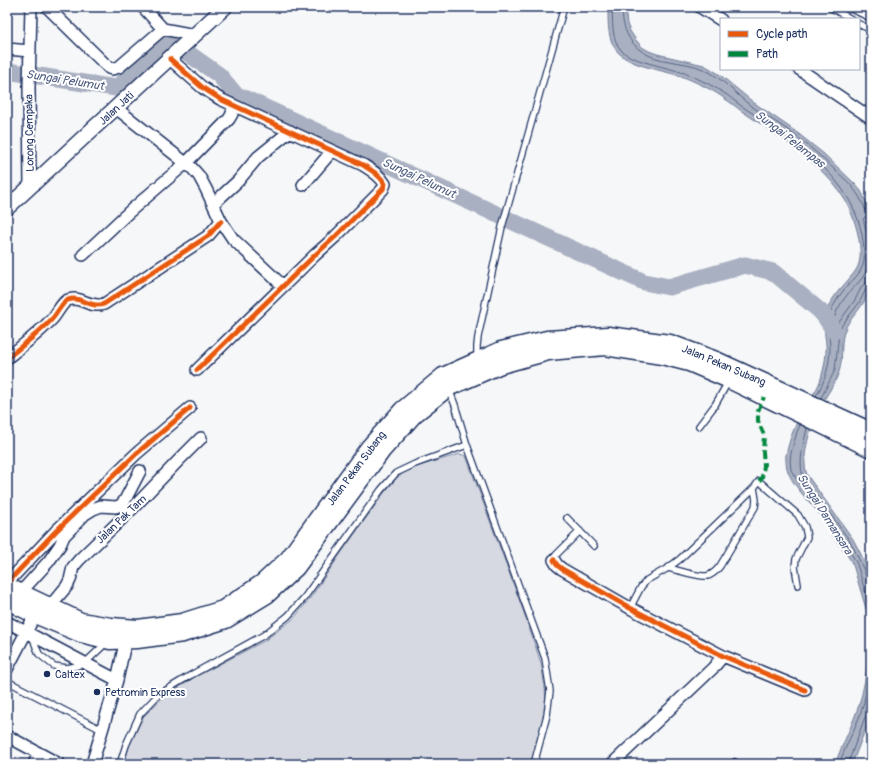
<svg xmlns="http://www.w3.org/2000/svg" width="878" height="771" viewBox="0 0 878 771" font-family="Pangolin,sans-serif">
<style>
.green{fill:#d6d9e2;stroke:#7884a0}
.water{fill:#a9b0c1;stroke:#707c99}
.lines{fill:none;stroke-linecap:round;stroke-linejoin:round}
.shore{stroke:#546386;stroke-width:1}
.river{stroke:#a9b0c1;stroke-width:17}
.service-casing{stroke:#1b2f5e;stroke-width:8}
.minor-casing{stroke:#1b2f5e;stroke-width:14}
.tertiary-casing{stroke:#1b2f5e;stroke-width:17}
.secondary-casing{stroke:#1b2f5e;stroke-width:19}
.service{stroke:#fff;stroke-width:5.5}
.minor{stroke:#fff;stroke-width:11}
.tertiary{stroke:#fff;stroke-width:14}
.secondary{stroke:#fff;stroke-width:16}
.quiet{stroke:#00873e;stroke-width:4;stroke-dasharray:8 4;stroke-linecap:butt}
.cycleway-casing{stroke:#fff;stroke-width:8}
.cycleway{stroke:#e8590c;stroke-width:5}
.poi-dot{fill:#1b2f5e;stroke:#fff;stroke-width:1.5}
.labels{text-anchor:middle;stroke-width:4;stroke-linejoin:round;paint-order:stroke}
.street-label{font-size:11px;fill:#1b2f5e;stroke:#fff}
.poi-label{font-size:11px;fill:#1b2f5e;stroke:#fff;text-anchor:start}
.water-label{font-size:12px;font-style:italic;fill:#4d5c81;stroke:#fff}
</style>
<rect width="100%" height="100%" fill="#f6f7f9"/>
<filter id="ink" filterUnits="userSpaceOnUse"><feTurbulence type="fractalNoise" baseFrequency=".025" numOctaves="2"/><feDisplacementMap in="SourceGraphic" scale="8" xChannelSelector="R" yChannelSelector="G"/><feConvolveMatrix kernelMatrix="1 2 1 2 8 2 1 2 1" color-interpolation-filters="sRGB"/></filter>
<g filter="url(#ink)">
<!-- green -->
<path class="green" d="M 460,454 L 466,456 L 523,610 L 541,663 L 545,688 L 546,704 L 542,732 L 533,764 L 124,764 L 129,746 L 143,717 L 161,699 L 193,678 L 264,641 L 293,619 L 308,601 L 344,549 L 384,493 L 397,477 L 412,468 Z"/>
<!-- water -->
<path class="water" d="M 608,7 L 625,7 L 627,24 L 630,31 L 636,40 L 642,47 L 649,51 L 657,54 L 704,65 L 711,69 L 719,74 L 753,102 L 795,131 L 824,154 L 855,184 L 861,191 L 871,212 L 871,283 C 869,291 867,298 862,305 C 857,313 850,319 846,327 C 839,341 844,358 839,372 C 835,384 827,394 821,405 C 812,423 800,455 807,475 L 853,539 L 866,564 L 871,578 L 871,710 L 867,725 L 852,764 L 835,764 C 841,747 849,732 855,716 C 866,689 871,647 869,619 L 853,565 C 848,555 841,547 834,538 C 829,531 826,523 821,516 C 809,500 786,481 786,461 C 785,456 787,451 788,447 C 792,431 799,417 807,403 C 811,397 816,391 819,384 C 823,374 827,355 826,344 C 825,335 823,325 825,315 C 828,306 835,294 842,287 C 847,281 852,276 856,270 C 867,254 854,215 845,200 C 824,164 774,133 740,110 C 735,106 730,102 725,99 C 715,91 698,83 686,78 C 668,71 634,67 621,55 C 607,44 608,23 608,7 Z"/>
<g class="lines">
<!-- shore -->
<path class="shore" d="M 612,7 C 613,21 611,39 621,50 C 633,63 672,67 689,75 C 702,80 715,87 727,95 C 733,99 739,105 746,109 C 759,117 771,126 783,135 C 820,161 852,188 862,234 C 863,242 865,253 864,261 C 862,274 851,281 843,291 C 838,298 831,308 829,317 C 826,327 830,337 830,347 C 830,364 825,382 816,396
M 622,7 C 622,24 626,39 640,50 C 658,64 683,60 703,69 C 722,77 735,94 751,106 C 761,113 772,119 782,126 C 801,139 820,155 837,172 C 844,178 851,184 856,192 C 860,197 863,204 866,211 L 868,212 L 871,213
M 871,218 L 865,217 L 863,219 C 867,233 873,256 866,271 C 862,281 853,287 847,295 C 841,303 832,316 834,326 L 837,325 L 855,300 L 862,286 L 866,283 L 871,282
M 821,398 L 835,370 L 839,333 L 842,325 L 859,303 L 866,289 L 868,287 L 871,287
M 800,425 L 797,432 L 791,453 L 790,461 L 791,470 L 797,480 L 824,514 L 838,536 L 852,555 L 857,564 L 871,611
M 807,428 C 804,444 798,460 803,477 L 850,541 L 857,555 L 866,575 L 868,577 L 871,577
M 839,764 C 845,748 852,734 859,718 C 865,702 868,684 871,667
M 849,764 L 850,758 L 865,717 L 868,714 L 871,714"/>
<!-- river -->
<path class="river" d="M 7,71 L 116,88 L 163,46 L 172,42 L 219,75 L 235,94 L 644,282 L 669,287 L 745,265 L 773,272 L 820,311 L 825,317 L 834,331"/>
<defs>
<path id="service" d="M 830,7 L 851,19
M 859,24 L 871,30
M 477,359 L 477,346 L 478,337 L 502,227 L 564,7
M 449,389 L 455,405 L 467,445 L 545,658 L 550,691 L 547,715 L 534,764
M 699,426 L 715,405 L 728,382
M 567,518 L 594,546
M 554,560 L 556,555 L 580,531
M 668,568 C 677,570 698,577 707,576 C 712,575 717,570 720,566 L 755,507 L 756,500 L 754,488
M 630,608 L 641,587 L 647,580 L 668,568 L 680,559 L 754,488 L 759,481 L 798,515 L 805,527 L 807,537 L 796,559 L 795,567 L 798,585
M 33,636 L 35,644 L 39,654 L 54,666 L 67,668 L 77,666 L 85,663 L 106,643
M 7,681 L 102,730
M 120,764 L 126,745 L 140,714 L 158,695 L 191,675 L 264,635 L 288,616 L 304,598 L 381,490 L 396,473 L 415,464 L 467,445
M 734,764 L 735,762"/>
<path id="minor" d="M 47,7 L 109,68 L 112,69 L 119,67 L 163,29
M 143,7 L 163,29 L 195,35
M 700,7 L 721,20
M 854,7 L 871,15
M 7,49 L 30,51
M 170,59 L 203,88 L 220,99 L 363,165 C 371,170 380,175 385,184 L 383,189 L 335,237 L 315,255 L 197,370
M 799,69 L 871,118
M 116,108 L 192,168 L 199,176 L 206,189 L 221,221 L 233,239 L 283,286
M 303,185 L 332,151
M 30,188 L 29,87 L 31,7
M 213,204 L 238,181 L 258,157 L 290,131
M 83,255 L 129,212 L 186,163 L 229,119 L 232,114 L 233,105
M 7,358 C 22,346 39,333 52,319 C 57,314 62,302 68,300 C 80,295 90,309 104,304 L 208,236 L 221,221
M 554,560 L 557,565 L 562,569 L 630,608 L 723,656 L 805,690
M 7,583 L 56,531 L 136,454 L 190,408
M 21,592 L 49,561 L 60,545 L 64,536 L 85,514 L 93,509 L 101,506 L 116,507 L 121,505 L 125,500 L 140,471
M 50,606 L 67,586 L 70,580 L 73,567 L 80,559 L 134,507 L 179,460 L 201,438
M 7,622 L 117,680
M 7,669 L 35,615
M 7,736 L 59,764
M 34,764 L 39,753
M 92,764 L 117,680 L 126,639
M 612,764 L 713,668 L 723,656"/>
<path id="tertiary" d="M 7,208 L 225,7"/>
<path id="secondary" d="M 7,586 L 81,621 L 111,626 L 138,628 L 182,622 L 223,609 L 262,583 L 288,559 L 369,447 L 402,410 L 443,376 L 501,350 L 547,339 L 608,335 L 670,343 L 716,360 L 871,431
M 7,601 L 35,615 L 81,634 L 110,641 L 137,640 L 183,634 L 226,620 L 267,595 L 296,568 L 382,451 L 415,414 L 448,388 L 501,365 L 548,352 L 605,347 L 662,356 L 689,363 L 729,380 L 871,449"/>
</defs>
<!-- service casing -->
<use href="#service" class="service-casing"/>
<!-- minor casing -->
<use href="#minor" class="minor-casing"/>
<!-- tertiary casing -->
<use href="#tertiary" class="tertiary-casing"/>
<!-- secondary casing -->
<use href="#secondary" class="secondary-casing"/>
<!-- service -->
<use href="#service" class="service"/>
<!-- minor -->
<use href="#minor" class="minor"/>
<!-- tertiary -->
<use href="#tertiary" class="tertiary"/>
<!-- secondary -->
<use href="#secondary" class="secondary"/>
<!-- quiet -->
<path class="quiet" d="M 759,481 L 762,477 L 764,466 L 763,452 L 764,435 L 758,421 L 758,411 L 764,397"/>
<defs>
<path id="cycleway" d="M 170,59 L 203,88 L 220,99 L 363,165 C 371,170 380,175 385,184 L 383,189 L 335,237 L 315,255 L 197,370
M 7,358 C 22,346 39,333 52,319 C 57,314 62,302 68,300 C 80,295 90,309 104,304 L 208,236 L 221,221
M 554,560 L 557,565 L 562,569 L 630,608 L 723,656 L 805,690
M 7,583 L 56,531 L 136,454 L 190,408"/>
</defs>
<!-- cycleway casing -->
<use href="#cycleway" class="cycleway-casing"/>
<!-- cycleway -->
<use href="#cycleway" class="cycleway"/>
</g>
</g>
<!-- markers -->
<g class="poi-dot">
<circle cx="47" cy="674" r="4"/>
<circle cx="97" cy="692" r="4"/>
</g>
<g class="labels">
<!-- street labels -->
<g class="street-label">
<text transform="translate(116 108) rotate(-43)" y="4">Jalan Jati</text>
<text transform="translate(29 133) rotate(-91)" y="4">Lorong Cempaka</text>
<text transform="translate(724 365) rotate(23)" y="4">Jalan Pekan Subang</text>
<text transform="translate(356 468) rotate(-53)" y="4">Jalan Pekan Subang</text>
<text transform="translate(121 519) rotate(-44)" y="4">Jalan Pak Tam</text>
</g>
<!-- poi labels -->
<g class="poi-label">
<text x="55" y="678">Caltex</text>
<text x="105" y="696">Petromin Express</text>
</g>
<!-- water labels -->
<g class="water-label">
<text transform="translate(65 80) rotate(9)" y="4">Sungai Pelumut</text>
<text transform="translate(790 139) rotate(38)" y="4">Sungai Pelampas</text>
<text transform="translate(419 178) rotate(25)" y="4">Sungai Pelumut</text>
<text transform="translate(825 514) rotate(58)" y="4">Sungai Damansara</text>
</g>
</g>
<!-- margin -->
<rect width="878" height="771" fill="none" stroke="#fff" stroke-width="24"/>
<rect x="12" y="12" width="854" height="747" fill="none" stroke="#1b2f5e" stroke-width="1.5" filter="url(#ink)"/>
<!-- legend -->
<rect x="720" y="18" width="140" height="52" fill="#ffffff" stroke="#a4acbf"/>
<rect x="728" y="31" width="20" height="6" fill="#e8590c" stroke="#a4acbf"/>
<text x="756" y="38" font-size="12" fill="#1b2f5e">Cycle path</text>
<rect x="728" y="51" width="20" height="6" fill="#00873e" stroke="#a4acbf"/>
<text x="756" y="58" font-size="12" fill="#1b2f5e">Path</text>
</svg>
